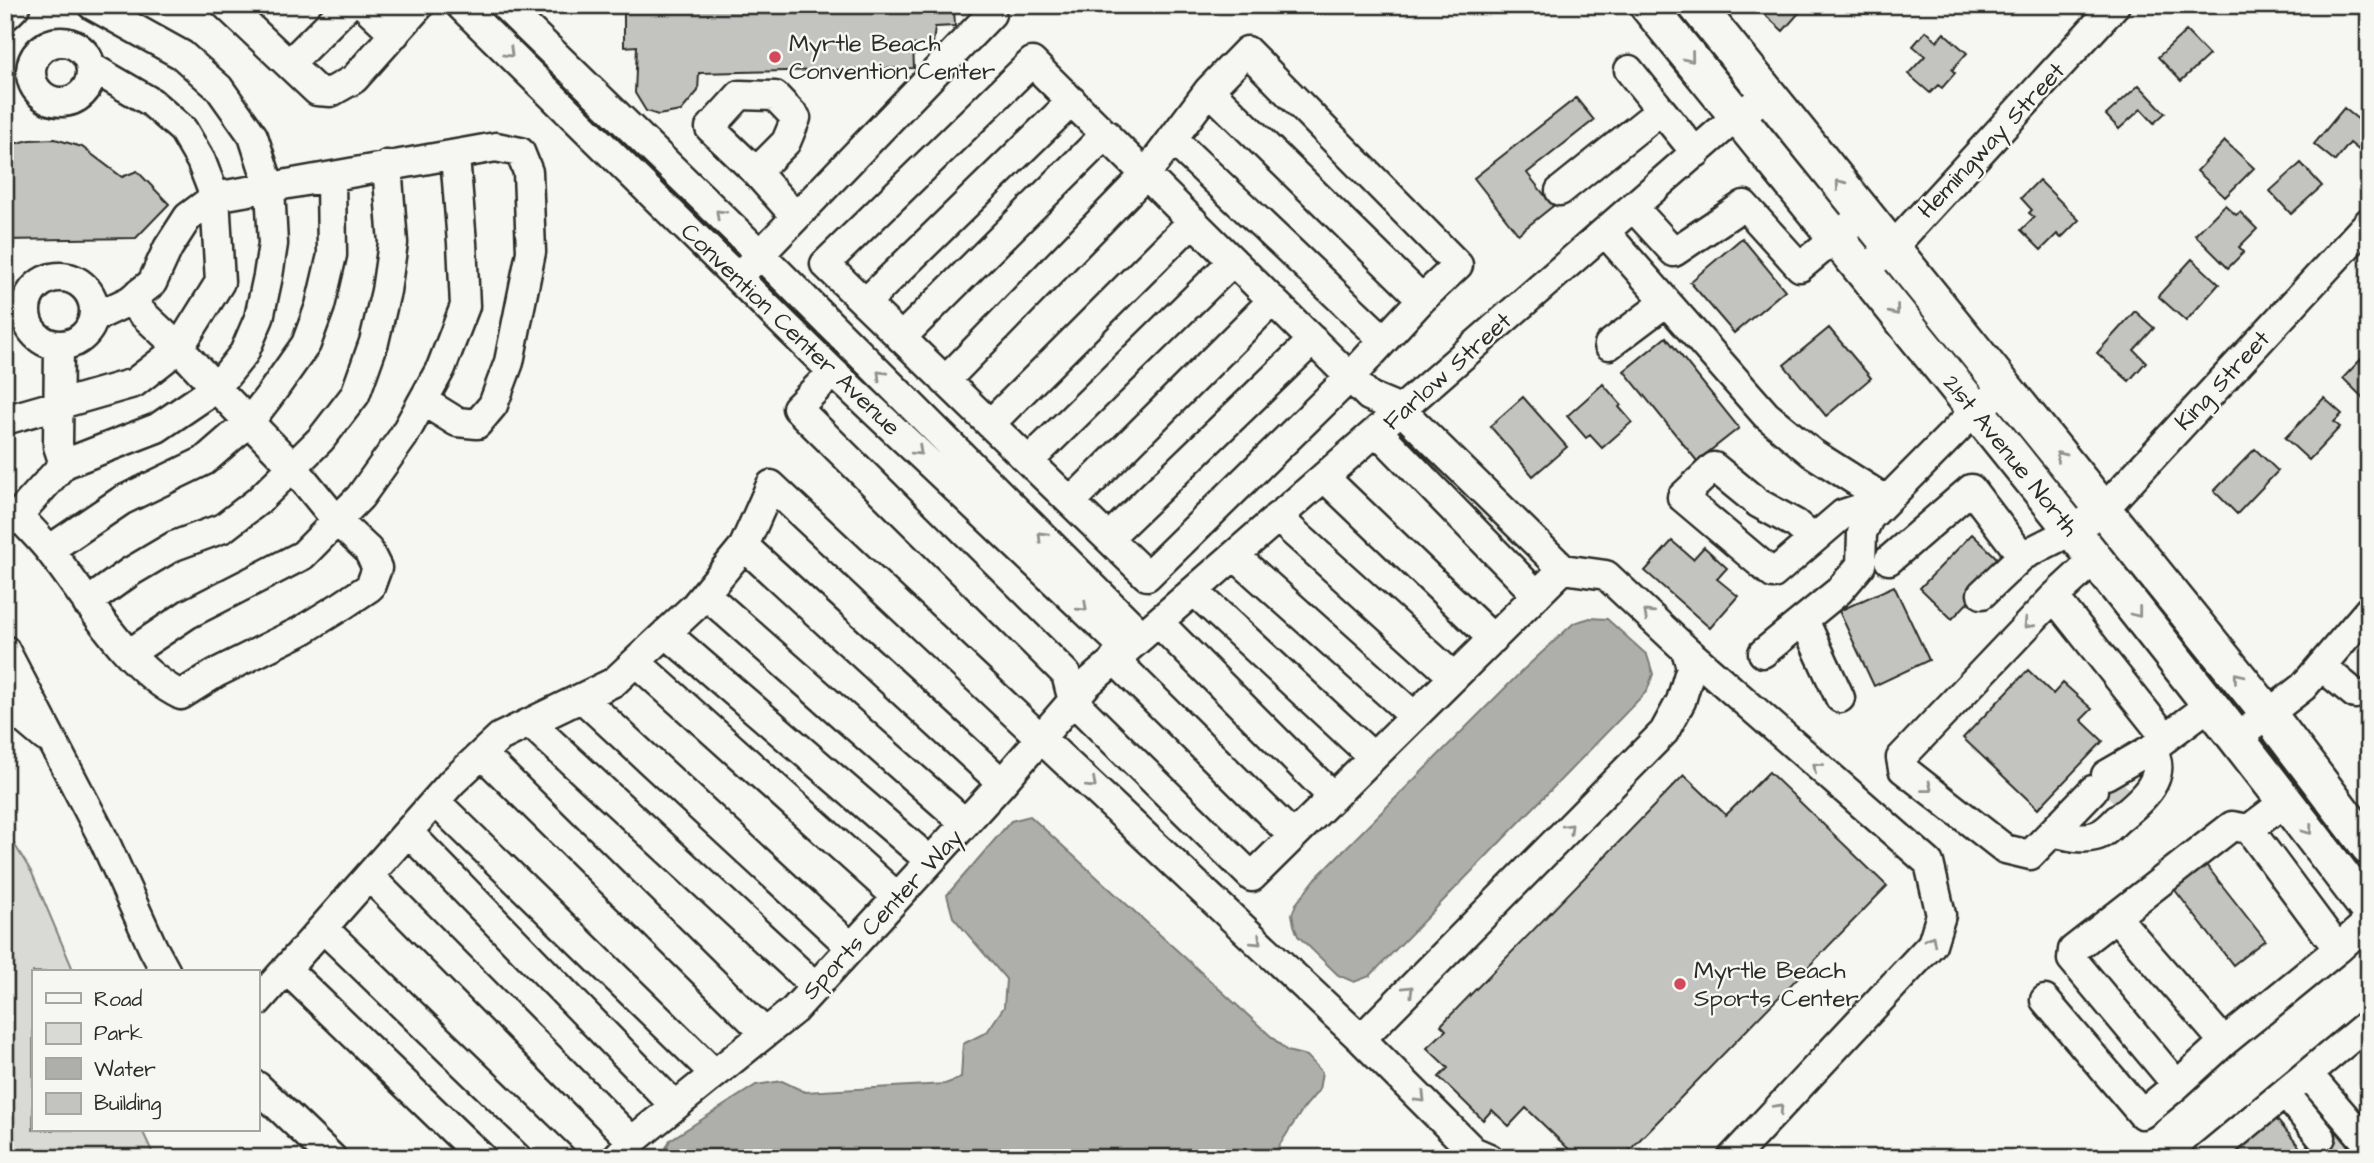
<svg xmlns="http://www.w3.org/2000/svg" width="2374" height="1163" viewBox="0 0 2374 1163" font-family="'Architects Daughter',sans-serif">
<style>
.green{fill:#d9d9d5;stroke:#828280;stroke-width:2}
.water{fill:#aeaeab;stroke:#7a7a78;stroke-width:2}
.building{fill:#c3c3c0;stroke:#2b2b2b;stroke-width:2}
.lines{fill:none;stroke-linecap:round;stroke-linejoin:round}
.minor-tunnel{stroke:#cdcdca;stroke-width:28;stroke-dasharray:28 14;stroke-linecap:butt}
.minor-casing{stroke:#2b2b2b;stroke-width:33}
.major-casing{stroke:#2b2b2b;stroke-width:40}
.minor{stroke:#f6f6f2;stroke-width:28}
.major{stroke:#f6f6f2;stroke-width:35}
.oneway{stroke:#90908e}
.poi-dot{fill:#d1495b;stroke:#f6f6f2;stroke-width:2.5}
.labels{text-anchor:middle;stroke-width:5;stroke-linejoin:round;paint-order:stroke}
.poi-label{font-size:24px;fill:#2b2b2b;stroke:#f6f6f2;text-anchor:start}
.street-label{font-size:24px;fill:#2b2b2b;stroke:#f6f6f2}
</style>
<rect width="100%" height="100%" fill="#f6f6f2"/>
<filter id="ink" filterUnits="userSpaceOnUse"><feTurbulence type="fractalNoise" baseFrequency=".0143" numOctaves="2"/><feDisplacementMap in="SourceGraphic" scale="14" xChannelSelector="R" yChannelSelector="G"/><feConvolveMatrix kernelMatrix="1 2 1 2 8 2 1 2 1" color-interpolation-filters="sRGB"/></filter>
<g filter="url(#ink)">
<!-- green -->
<path class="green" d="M 5,829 L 32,873 L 74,972 L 33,972 L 33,1130 L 142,1130 L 155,1158 L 5,1158 Z"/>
<!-- water -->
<path class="water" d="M 1590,618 L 1607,619 L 1647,655 L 1653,674 L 1647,691 L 1370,976 L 1354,982 L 1338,975 L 1298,936 L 1294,925 L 1292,914 L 1296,904 L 1317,877 L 1523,670 L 1574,623 Z
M 1030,816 L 1287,1051 L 1307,1056 L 1322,1072 L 1319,1090 L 1303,1109 L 1271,1158 L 661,1158 L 670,1140 L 756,1085 L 782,1081 L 805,1092 L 945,1084 L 961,1078 L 963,1044 L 987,1032 L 1004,1007 L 1006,979 L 953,917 L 947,895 L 1011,821 Z"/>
<!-- building -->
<path class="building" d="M 624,5 L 979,5 L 979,9 L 954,9 L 955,26 L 935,27 L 933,44 L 913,45 L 914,68 L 699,73 L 698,91 L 681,111 L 658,115 L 646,111 L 635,93 L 637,46 L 624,47 Z
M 1754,5 L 1806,5 L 1783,31 Z
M 1926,31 L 1937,41 L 1944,33 L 1967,53 L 1952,70 L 1955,73 L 1942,88 L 1938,85 L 1930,93 L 1908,74 L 1925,56 L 1913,46 Z
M 2186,31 L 2209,55 L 2181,81 L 2158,57 Z
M 2139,85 L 2165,113 L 2154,123 L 2141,109 L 2119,129 L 2106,115 Z
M 1576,98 L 1594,120 L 1527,173 L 1553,206 L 1518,234 L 1474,178 Z
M 2344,108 L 2369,128 L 2369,140 L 2360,151 L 2350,143 L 2335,161 L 2314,144 Z
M 55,139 L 82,147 L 122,177 L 137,171 L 169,204 L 136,238 L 5,240 L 5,146 L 30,140 Z
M 2225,141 L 2254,168 L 2225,197 L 2197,171 Z
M 2301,163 L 2322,186 L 2291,214 L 2270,191 Z
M 2039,180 L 2079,220 L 2061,238 L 2057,234 L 2041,250 L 2021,230 L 2034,217 L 2029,213 L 2032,210 L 2021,198 Z
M 2225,205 L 2236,215 L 2240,212 L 2257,229 L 2239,247 L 2244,252 L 2228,268 L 2195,235 Z
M 1742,238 L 1785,290 L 1734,333 L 1690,282 Z
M 2192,259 L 2219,284 L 2186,321 L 2158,296 Z
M 2135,311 L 2154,328 L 2134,350 L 2146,362 L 2129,381 L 2097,353 Z
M 1829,328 L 1871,378 L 1826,416 L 1784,365 Z
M 1666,337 L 1739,428 L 1697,461 L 1624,371 Z
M 2365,355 L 2369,359 L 2369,404 L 2343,378 Z
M 1603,384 L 1621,405 L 1619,407 L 1632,422 L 1602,448 L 1590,435 L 1586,438 L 1567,416 Z
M 1523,397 L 1567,447 L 1533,476 L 1490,426 Z
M 2324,398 L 2342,414 L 2334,422 L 2340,427 L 2309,460 L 2285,438 Z
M 2255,449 L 2278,471 L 2237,514 L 2214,491 Z
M 1972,534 L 1999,560 L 1974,596 L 1952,619 L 1920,588 Z
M 1672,541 L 1693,559 L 1704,547 L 1727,568 L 1717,579 L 1738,596 L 1710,628 L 1645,571 Z
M 1894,586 L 1929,660 L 1874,686 L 1839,611 Z
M 2028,670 L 2053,694 L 2063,683 L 2092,709 L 2081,720 L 2103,741 L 2038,809 L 1963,738 Z
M 1769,772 L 1887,886 L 1622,1158 L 1578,1158 L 1526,1108 L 1509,1126 L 1492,1110 L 1483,1120 L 1439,1077 L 1448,1068 L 1427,1048 L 1446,1030 L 1441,1025 L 1684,775 L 1726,815 Z
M 2203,861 L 2265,940 L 2233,965 L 2171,885 Z
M 2273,1115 L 2302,1150 L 2334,1128 L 2357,1158 L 2221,1158 Z"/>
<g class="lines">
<!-- minor-tunnel -->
<path class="minor-tunnel" d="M 2115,804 L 2130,790
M 2321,1137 L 2338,1158"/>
<defs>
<path id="minor" d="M 226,5 L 317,91 L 331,92 L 354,79 L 420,5
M 364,5 L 395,34
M 460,5 L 833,372 L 1126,649
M 504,5 L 759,253 L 1142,636
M31 72a30 30 0 1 1 60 0a30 30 0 1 1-60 0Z
M 289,64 L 348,5
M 1629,70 L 1661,110
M 1209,90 L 1422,299
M 1172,139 L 1384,340
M 756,172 L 786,142 L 796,118 L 775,96 L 740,95 L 710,128 L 756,172 L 795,216
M 1560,191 L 1661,110 L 1696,153
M 1633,207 L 1674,252 L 1744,205 L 1800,267 L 1864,214
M 1605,232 L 1766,415 L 1812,453 L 1886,500
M 1875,261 L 1892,248 L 2115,5
M 747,268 L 991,14 L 991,5
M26 311a34 34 0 1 1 68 0a34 34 0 1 1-68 0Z
M 865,303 L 1072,101
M 95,317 L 129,301 L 152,283 L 168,248 L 188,217 L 215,197 L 496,147 L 520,152 L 528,172 L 531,252 L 509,362 L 493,405 L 477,424 L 457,422 L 423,401
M 901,338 L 1106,134
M 1609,345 L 1666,302
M 59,346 L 58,446 L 64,464
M 833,372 L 797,408 L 1066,674 L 1073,701 L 1252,877 L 1563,569 L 1400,409 L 1369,396 L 1032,62 L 825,264 L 1147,576 L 1350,377 L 1422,299 L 1458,265 L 1247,51 L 1209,90 L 1146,174 L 945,381
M 5,420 L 134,383 L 179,348 L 220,282 L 215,197 L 201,161 L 183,130 L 151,102 L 91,67
M 990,424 L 1193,221
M 1378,432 L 1537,595
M 1029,461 L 1233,261
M 1324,477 L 1493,639
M 1071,502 L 1273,300
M 18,515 C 28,527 40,538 50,551 C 86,597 128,670 181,695 L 216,673 L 301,631 L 343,605 L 370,587 L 377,568 L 368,550 L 337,521 L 293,467 L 216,388 L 179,348 L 129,301
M 1277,517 L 1454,677
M 5,524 L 18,515 L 64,464 L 157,428 L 216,388 L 244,353 L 259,318 L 268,276 L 273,244 L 270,188 L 253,136 L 219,88 L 182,55 L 92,5
M 1108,538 L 1313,340
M 1813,539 L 1796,524 L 1758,503 L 1714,467 L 1682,497 L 1773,574 L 1843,514 L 1886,500
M 744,546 L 1002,783
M 49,550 L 121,501 L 204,461 L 250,421 L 270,395 L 306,344 L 320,306 L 332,255 L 331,177
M 1235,556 L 1414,716
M 1889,560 L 1971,489 L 2022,556 L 2071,531 L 2103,510 L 2369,222
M 1195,592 L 1373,757
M 705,594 L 965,823
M 1982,594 L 2022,556
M 2054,597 L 2166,738
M 87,603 L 130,572 L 174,546 L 223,528 L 258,501 L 321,439 L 355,395 L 374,342 L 386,291 L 393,243 L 387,165
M 1804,620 L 1840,698
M 1159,623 L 1333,797
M 666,633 L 930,861
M 5,650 L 104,840 L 153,948 L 166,972
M 1686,650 L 1929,863 L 1941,915 L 1932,944 L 1732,1158
M 130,653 L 188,614 L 303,555 L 360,497 L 403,437 L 441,368 L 465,306 L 462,243 L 455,156
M 1763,653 L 1839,591 L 1861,565 L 1862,533 L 1869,518 L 1975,411 L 2005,387
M 1114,659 L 1293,836
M 636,662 L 897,897
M 2321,666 L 2355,694
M 582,698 L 851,947
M 5,703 L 45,737
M 530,723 L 816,987
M 2236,739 L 2303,687 L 2369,610
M 482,754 L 765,1033
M 2106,775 L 2151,749 L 2210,705
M 2093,790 L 2030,855 L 2005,849 L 1903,769 L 1901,758 L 2054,597 L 2095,559
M 435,801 L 715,1074
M 2249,829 L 2338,949
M 408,832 L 675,1106
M 2052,832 C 2066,835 2081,840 2095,836 C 2104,834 2111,826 2117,820 C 2138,803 2171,778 2151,749
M 369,876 L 632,1141
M 2116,917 L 2224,1042 L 2338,949 L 2369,921
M 323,928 L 561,1158
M 286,969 L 482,1158
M 2045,1000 L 2142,1114 L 2177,1085 L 2072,959 L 2073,950 L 2232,826 L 2249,829 L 2286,801
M 257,1002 L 452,782 L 500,737 L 614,682 L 694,607 L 744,546 L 771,485 L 1361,1039 L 1473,1151 L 1489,1158
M 1361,1039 L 1664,732 L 1681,701 L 1691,667 L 1686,650 L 1606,575 L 1563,569
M 2308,1074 L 2369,1145
M 2177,1085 L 2224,1042
M 257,1086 L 332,1158
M 2285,1093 L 2321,1137
M 616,1158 L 632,1141 L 794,1010 L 1002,783 L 1087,684 L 1737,116 L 1755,104
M 2206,1158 L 2369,1023"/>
<path id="major" d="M 1647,5 C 1890,305 2136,603 2369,911
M 1696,5 L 2269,715 L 2369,847
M 5,12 L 12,5"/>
</defs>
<!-- minor casing -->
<use href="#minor" class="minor-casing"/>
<!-- major casing -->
<use href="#major" class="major-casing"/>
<!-- minor -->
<use href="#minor" class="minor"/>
<!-- major -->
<use href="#major" class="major"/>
</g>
<!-- one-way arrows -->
<defs><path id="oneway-chevron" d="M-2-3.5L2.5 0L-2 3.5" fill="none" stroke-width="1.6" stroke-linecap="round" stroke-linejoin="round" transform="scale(1.75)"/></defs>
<g class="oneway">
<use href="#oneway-chevron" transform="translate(509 53) rotate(44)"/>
<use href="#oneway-chevron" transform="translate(1690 58) rotate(51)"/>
<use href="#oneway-chevron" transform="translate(1840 184) rotate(-129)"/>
<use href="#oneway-chevron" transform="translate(720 214) rotate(-136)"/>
<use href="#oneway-chevron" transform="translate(1895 311) rotate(51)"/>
<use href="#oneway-chevron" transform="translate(881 375) rotate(-135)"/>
<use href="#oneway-chevron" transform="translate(918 451) rotate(43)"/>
<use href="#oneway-chevron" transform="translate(2060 456) rotate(-129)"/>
<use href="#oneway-chevron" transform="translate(1042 536) rotate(-135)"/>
<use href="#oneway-chevron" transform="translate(1083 607) rotate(43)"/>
<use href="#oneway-chevron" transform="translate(2137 613) rotate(52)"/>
<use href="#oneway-chevron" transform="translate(1648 614) rotate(-137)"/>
<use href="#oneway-chevron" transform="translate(2028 624) rotate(134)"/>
<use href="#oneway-chevron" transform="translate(2238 677) rotate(-129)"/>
<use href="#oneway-chevron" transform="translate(1817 767) rotate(-139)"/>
<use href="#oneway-chevron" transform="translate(1092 784) rotate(43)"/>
<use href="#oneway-chevron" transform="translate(1928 788) rotate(38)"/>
<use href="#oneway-chevron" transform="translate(1569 828) rotate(-45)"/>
<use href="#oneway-chevron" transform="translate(2308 830) rotate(53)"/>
<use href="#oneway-chevron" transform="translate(1931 940) rotate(-63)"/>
<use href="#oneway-chevron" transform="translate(1257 941) rotate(43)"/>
<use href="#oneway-chevron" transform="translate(1409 990) rotate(-45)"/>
<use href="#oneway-chevron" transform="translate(1421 1098) rotate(45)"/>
<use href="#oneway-chevron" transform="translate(1779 1108) rotate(-47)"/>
</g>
</g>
<!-- markers -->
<g class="poi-dot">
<circle cx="775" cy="57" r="7"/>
<circle cx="1680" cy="984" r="7"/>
</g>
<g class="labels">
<!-- poi labels -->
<g class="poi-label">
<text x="789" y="51">Myrtle Beach<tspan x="789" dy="28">Convention Center</tspan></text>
<text x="1694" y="978">Myrtle Beach<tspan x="1694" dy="28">Sports Center</tspan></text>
</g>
<!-- street labels -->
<g class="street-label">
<text transform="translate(1991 140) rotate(-47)" y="8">Hemingway Street</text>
<text transform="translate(791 329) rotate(44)" y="8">Convention Center Avenue</text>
<text transform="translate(1447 371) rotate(-42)" y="8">Farlow Street</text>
<text transform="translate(2222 380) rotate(-47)" y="8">King Street</text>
<text transform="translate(2011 455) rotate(51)" y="8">21st Avenue North</text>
<text transform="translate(882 914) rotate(-47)" y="8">Sports Center Way</text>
</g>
</g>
<!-- margin -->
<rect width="2374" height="1163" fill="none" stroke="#f6f6f2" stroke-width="28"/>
<rect x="14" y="14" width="2346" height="1135" fill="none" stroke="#2b2b2b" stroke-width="2.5" filter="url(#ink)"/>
<!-- legend -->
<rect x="32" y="970" width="228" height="161" fill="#f6f6f2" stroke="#a5a5a2" stroke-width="2"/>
<rect x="46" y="993" width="35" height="10" fill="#f6f6f2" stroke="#a5a5a2" stroke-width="2"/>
<text x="94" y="1006" font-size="21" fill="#2b2b2b">Road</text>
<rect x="46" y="1023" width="35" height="21" fill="#d9d9d5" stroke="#a5a5a2" stroke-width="2"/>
<text x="94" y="1040" font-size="21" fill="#2b2b2b">Park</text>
<rect x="46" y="1058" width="35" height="21" fill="#aeaeab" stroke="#a5a5a2" stroke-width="2"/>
<text x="94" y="1076" font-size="21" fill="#2b2b2b">Water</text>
<rect x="46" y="1093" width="35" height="21" fill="#c3c3c0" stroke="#a5a5a2" stroke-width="2"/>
<text x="94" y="1110" font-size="21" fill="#2b2b2b">Building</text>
</svg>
